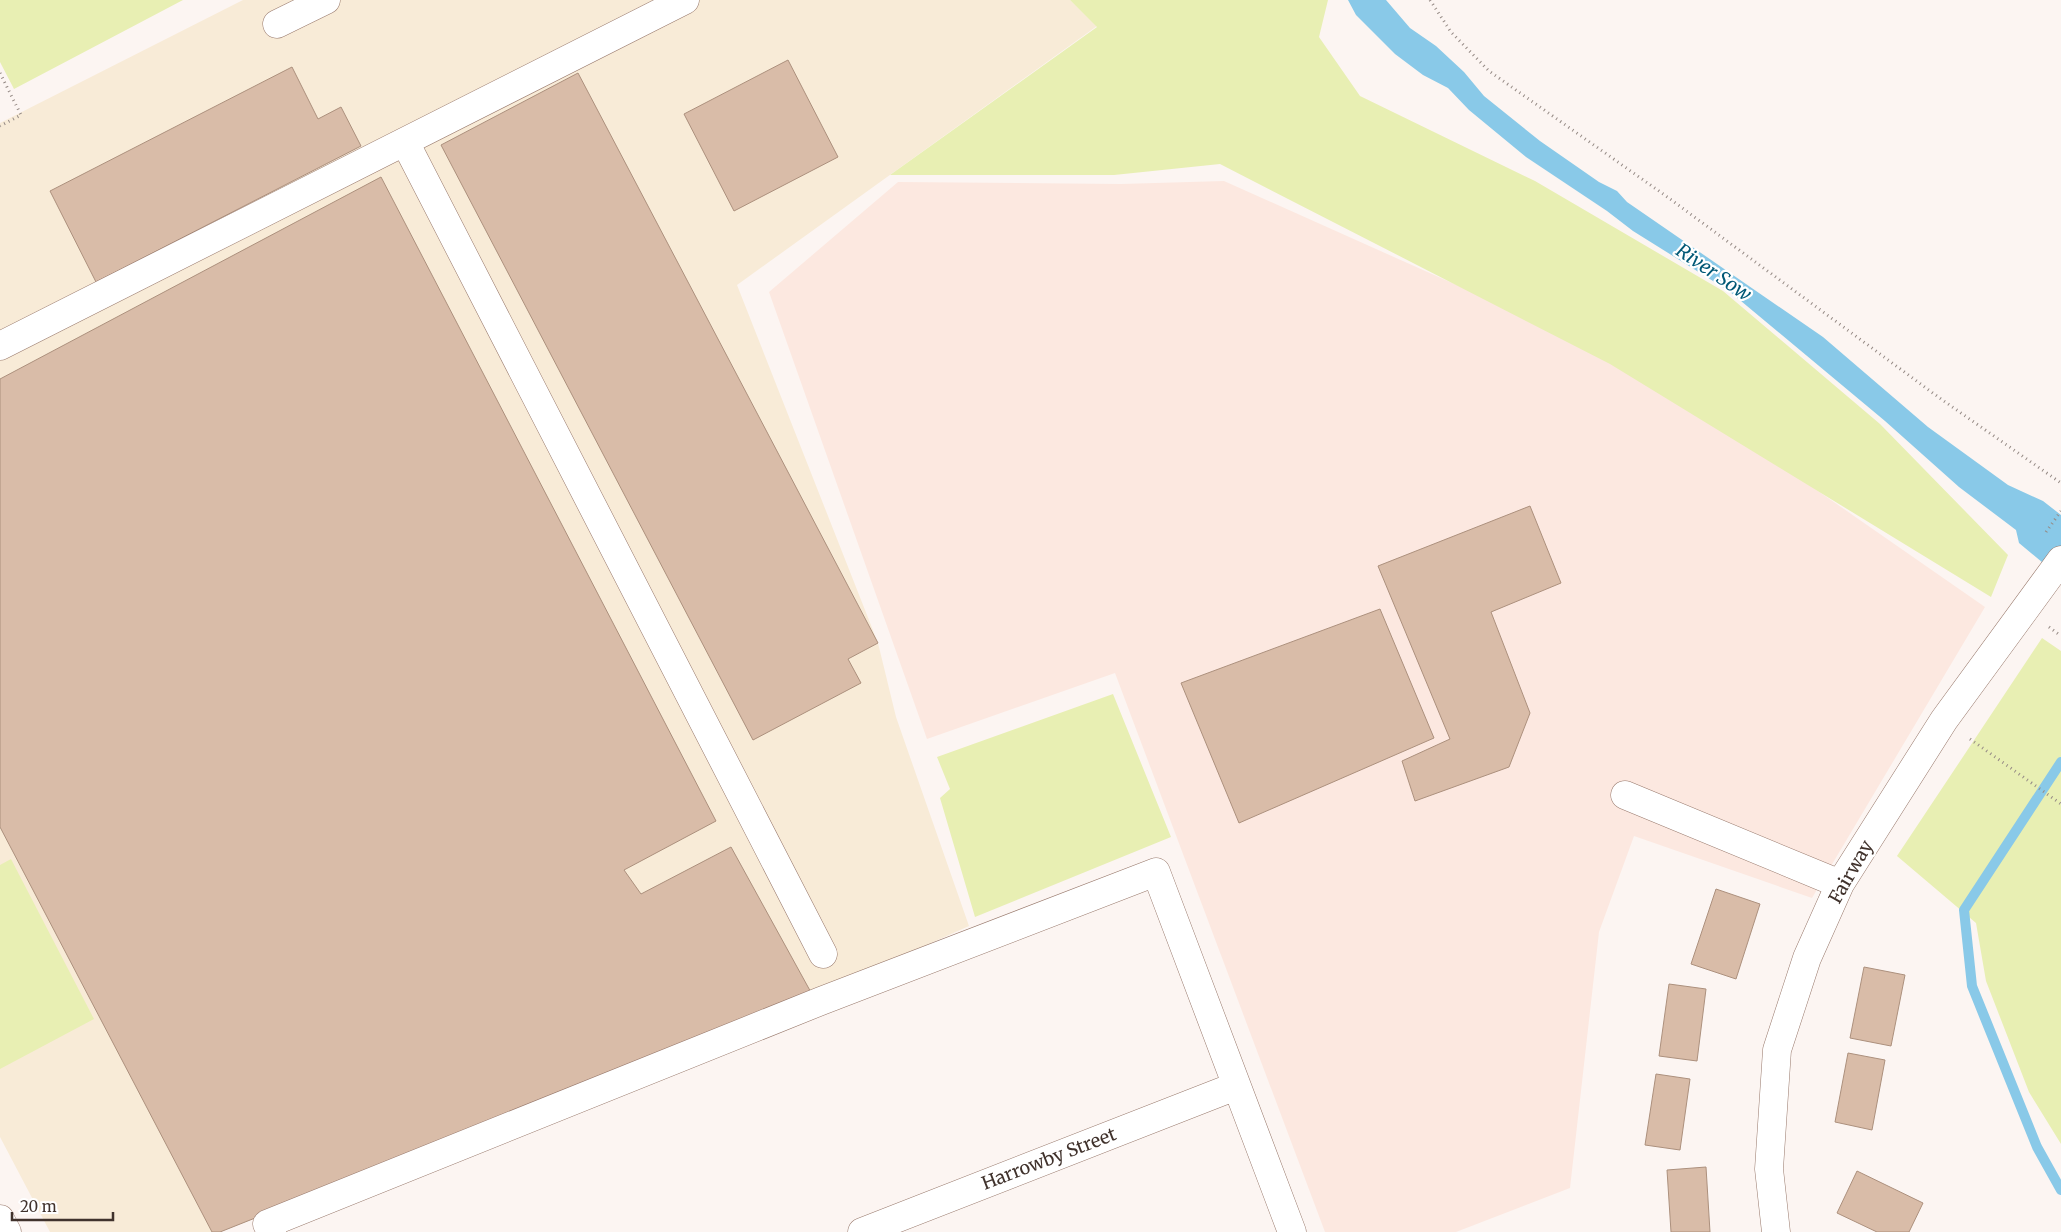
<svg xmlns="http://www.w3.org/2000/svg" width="2061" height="1232" viewBox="0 0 2061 1232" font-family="Merriweather,serif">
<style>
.industrial{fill:#f8ebd7}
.education{fill:#fce8e0}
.green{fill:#e8efb3}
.water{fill:#89c9e8}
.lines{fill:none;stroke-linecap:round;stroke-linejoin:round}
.stream{stroke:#89c9e8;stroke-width:10}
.building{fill:#d9bca8;stroke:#ac907d}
.minor-casing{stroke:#98796c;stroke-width:29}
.path{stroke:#958a85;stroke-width:3;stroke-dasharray:1 4;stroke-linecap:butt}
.minor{stroke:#fff;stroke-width:28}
.labels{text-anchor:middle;stroke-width:4.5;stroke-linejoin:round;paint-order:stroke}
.street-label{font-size:18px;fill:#40322c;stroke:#fff}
.water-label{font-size:19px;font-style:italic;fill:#005876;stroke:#fff}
</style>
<rect width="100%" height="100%" fill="#fcf5f2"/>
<!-- industrial -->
<path class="industrial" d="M 243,0 L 1070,0 L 1097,26 L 737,285 L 878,643 L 896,717 L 969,926 L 813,996 L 220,1232 L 50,1232 L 0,1137 L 0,123 Z"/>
<!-- education -->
<path class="education" d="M 1224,181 L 1604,351 L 1654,377 L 1985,607 L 1812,898 L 1634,836 L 1599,932 L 1570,1188 L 1456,1232 L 1325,1232 L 1115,673 L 927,739 L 769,292 L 898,182 L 1121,184 Z"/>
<!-- green -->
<path class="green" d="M 0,0 L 183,0 L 14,89 L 0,62 Z
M 1070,0 L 1328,0 L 1319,37 L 1360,96 L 1535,181 L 1723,291 L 1880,424 L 2008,555 L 1991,597 L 1610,364 L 1220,164 L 1114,175 L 890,175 L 1097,27 Z
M 2042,638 L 2061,651 L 2061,1144 L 2029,1092 L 1986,981 L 1976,923 L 1897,856 Z
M 1113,694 L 1171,837 L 975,917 L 940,798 L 950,789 L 937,757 Z
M 11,859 L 94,1019 L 0,1069 L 0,865 Z"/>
<!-- water -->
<path class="water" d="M 1348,0 L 1386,0 L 1410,28 L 1436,46 L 1464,72 L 1484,96 L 1540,141 L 1599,182 L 1617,191 L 1627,202 L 1823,337 L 1928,427 L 2008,485 L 2043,501 L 2061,515 L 2061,578 L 2019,543 L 2016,530 L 1959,487 L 1885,421 L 1729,291 L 1633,231 L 1607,211 L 1526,157 L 1469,110 L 1448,88 L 1423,75 L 1395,54 L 1356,15 Z"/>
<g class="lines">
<!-- stream -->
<path class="stream" d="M 2061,762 L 1964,910 L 1972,986 L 2037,1147 L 2061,1190"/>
</g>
<!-- building -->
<path class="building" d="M 788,60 L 838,157 L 734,211 L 684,114 Z
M 292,67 L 318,119 L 341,107 L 361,146 L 96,282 L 50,191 Z
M 578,73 L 878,643 L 848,659 L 861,683 L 753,740 L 441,145 Z
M 381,177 L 716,821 L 624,870 L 641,894 L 731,847 L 813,996 L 220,1232 L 212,1232 L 0,827 L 0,379 Z
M 1530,506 L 1561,583 L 1491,612 L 1530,713 L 1509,767 L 1415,801 L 1402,761 L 1450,739 L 1378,566 Z
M 1380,609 L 1434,738 L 1239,823 L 1181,683 Z
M 1716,889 L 1760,904 L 1736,979 L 1691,964 Z
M 1864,967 L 1905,975 L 1891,1046 L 1850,1038 Z
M 1669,984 L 1706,989 L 1697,1061 L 1659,1056 Z
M 1848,1053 L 1885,1060 L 1872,1130 L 1835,1122 Z
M 1656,1074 L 1690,1079 L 1680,1150 L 1645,1145 Z
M 1706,1167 L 1710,1232 L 1671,1232 L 1667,1170 Z
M 1857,1171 L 1923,1203 L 1909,1232 L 1877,1232 L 1837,1213 Z"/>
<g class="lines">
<defs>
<path id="minor" d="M 277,24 L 326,0
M 405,142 L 823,954
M 0,346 L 685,0
M 1625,795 L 1840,884
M 0,1219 L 7,1232
M 272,1232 L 267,1224 L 821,1001 L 1156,872 L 1292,1232
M 862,1232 L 1236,1086
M 1776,1232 L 1769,1169 L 1777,1050 L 1807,958 L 1840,884 L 1944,720 L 2061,560"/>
</defs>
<!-- minor casing -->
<use href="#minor" class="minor-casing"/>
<!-- path -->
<path class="path" d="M 1430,0 L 1451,32 L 1489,71 L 1666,196 L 1941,399 L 2061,483
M 0,73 L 21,115 L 0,126
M 2046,532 L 2061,511
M 2049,627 L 2061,636
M 1970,739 L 2061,804"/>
<!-- minor -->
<use href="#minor" class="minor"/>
</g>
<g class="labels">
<!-- street labels -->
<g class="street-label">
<text transform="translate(1851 872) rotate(-60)" y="6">Fairway</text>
<text transform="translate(1049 1159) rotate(-21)" y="6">Harrowby Street</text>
</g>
<!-- water labels -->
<g class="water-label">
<text transform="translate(1714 272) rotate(34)" y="7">River Sow</text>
</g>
</g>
<!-- scale -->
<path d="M12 1212v8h101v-8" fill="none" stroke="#40322c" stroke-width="2.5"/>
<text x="20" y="1212" font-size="15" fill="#40322c" stroke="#ffffff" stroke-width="4" paint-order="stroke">20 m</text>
</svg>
